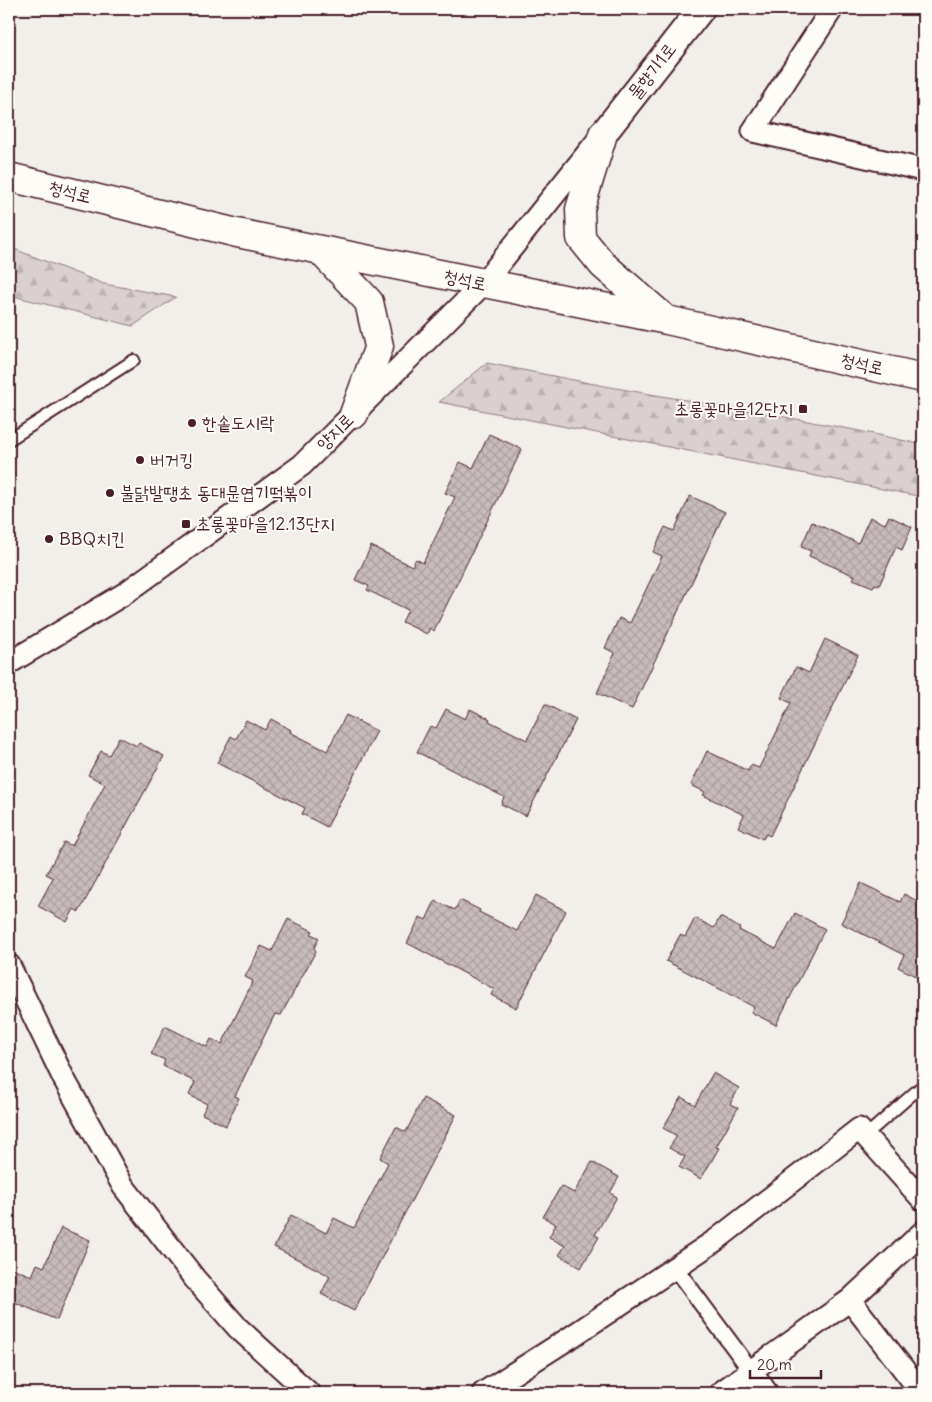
<svg xmlns="http://www.w3.org/2000/svg" width="932" height="1402" viewBox="0 0 932 1402" font-family="Delius,'Poor Story',sans-serif">
<style>
.forest{fill:url(#forest-firs);stroke:#92787d}
.building{fill:url(#building-cross-hatch);stroke:#4a1f2b}
.lines{fill:none;stroke-linecap:round;stroke-linejoin:round}
.service-casing{stroke:#4a1f2b;stroke-width:14}
.pedestrian-casing{stroke:#4a1f2b;stroke-width:19}
.minor-casing{stroke:#4a1f2b;stroke-width:25}
.tertiary-casing{stroke:#4a1f2b;stroke-width:30}
.secondary-casing{stroke:#4a1f2b;stroke-width:31}
.service{stroke:#fdfcf7;stroke-width:10}
.pedestrian{stroke:#fdfcf7;stroke-width:15}
.minor{stroke:#fdfcf7;stroke-width:21}
.tertiary{stroke:#fdfcf7;stroke-width:26}
.secondary{stroke:#fdfcf7;stroke-width:28}
.poi-dot{fill:#4a1f2b;stroke:#fdfcf7;stroke-width:2}
.labels{text-anchor:middle;stroke-width:4;stroke-linejoin:round;paint-order:stroke}
.street-label{font-size:18px;fill:#4a1f2b;stroke:#fdfcf7}
.poi-label{font-size:18px;fill:#4a1f2b;stroke:#fdfcf7;text-anchor:start}
</style>
<defs>
<pattern id="forest-firs" width="22" height="20" patternUnits="userSpaceOnUse" patternTransform="scale(1.25)"><rect width="22" height="20" fill="#d9d0cf"/><path d="M5 1l3.5 6h-7zM16 11l3.5 6h-7z" fill="#bcb2b2"/></pattern>
<pattern id="building-cross-hatch" width="8" height="8" patternUnits="userSpaceOnUse" patternTransform="scale(1.25)"><rect width="8" height="8" fill="#c8bbbb"/><path d="M0 0l8 8M0 8l8-8" fill="none" stroke="#ada0a1"/></pattern>
</defs>
<rect width="100%" height="100%" fill="#f2efeb"/>
<filter id="ink" filterUnits="userSpaceOnUse"><feTurbulence type="fractalNoise" baseFrequency=".02" numOctaves="2"/><feDisplacementMap in="SourceGraphic" scale="10" xChannelSelector="R" yChannelSelector="G"/><feConvolveMatrix kernelMatrix="1 2 1 2 8 2 1 2 1" color-interpolation-filters="sRGB"/></filter>
<g filter="url(#ink)">
<!-- forest -->
<path class="forest" d="M 9,247 L 104,284 L 176,297 L 133,326 L 9,295 Z
M 487,363 C 539,373 591,384 644,393 C 737,409 831,423 923,445 L 923,497 L 439,402 Z"/>
<!-- building -->
<path class="building" d="M 489,434 L 522,449 L 434,631 L 430,628 L 427,634 L 402,622 L 408,610 L 367,590 L 369,586 L 355,580 L 371,546 L 412,566 L 416,559 L 423,563 L 455,497 L 445,493 L 460,462 L 473,468 Z
M 690,496 L 725,512 L 632,709 L 597,693 L 615,653 L 605,648 L 619,618 L 630,623 L 662,556 L 653,552 L 665,527 L 674,531 Z
M 889,516 L 912,527 L 902,550 L 896,547 L 879,586 L 875,584 L 873,587 L 853,579 L 855,576 L 809,556 L 811,551 L 801,547 L 812,522 L 858,543 L 870,517 L 885,524 Z
M 825,639 L 858,655 L 770,836 L 766,834 L 763,839 L 738,827 L 744,815 L 703,795 L 705,792 L 691,785 L 707,751 L 748,771 L 751,765 L 759,768 L 791,703 L 781,698 L 796,667 L 809,673 Z
M 545,704 L 576,720 L 526,816 L 501,804 L 504,797 L 417,752 L 430,726 L 436,728 L 446,709 L 465,719 L 470,709 L 490,719 L 489,721 L 527,740 Z
M 346,715 L 377,731 L 327,827 L 302,814 L 305,808 L 217,763 L 231,736 L 236,739 L 246,720 L 265,730 L 271,719 L 291,730 L 290,732 L 327,751 Z
M 119,737 L 137,746 L 139,743 L 164,756 L 79,912 L 74,909 L 67,922 L 38,906 L 53,878 L 46,874 L 64,842 L 72,846 L 105,784 L 88,775 L 101,751 L 109,755 Z
M 861,883 L 900,902 L 904,894 L 923,904 L 923,980 L 898,967 L 904,955 L 841,923 Z
M 536,895 L 566,911 L 516,1008 L 491,995 L 494,989 L 407,943 L 420,917 L 426,920 L 435,901 L 455,910 L 460,900 L 480,910 L 479,912 L 517,931 Z
M 795,913 L 825,929 L 776,1025 L 751,1012 L 754,1007 L 666,961 L 680,935 L 685,937 L 695,918 L 714,928 L 720,917 L 740,928 L 739,930 L 776,949 Z
M 288,919 L 313,931 L 311,934 L 319,938 L 314,948 L 316,951 L 281,1015 L 275,1014 L 235,1096 L 239,1098 L 226,1126 L 202,1114 L 207,1104 L 189,1095 L 195,1082 L 163,1066 L 165,1060 L 151,1054 L 165,1026 L 207,1047 L 211,1039 L 222,1044 L 253,981 L 245,977 L 261,946 L 272,951 Z
M 713,1073 L 739,1088 L 730,1104 L 738,1108 L 716,1147 L 719,1148 L 701,1179 L 679,1167 L 685,1157 L 669,1148 L 677,1136 L 663,1128 L 681,1097 L 695,1105 Z
M 423,1098 L 456,1115 L 354,1311 L 321,1294 L 330,1276 L 274,1247 L 291,1215 L 326,1233 L 334,1218 L 354,1228 L 388,1163 L 380,1158 L 396,1127 L 406,1132 Z
M 592,1162 L 619,1177 L 610,1193 L 617,1197 L 595,1235 L 599,1237 L 581,1268 L 559,1255 L 565,1246 L 549,1237 L 556,1224 L 543,1217 L 561,1186 L 574,1193 Z
M 61,1228 L 90,1240 L 57,1320 L 9,1300 L 9,1267 L 32,1276 L 37,1264 L 44,1267 Z"/>
<g class="lines">
<defs>
<path id="service" d="M 9,440 L 134,360
M 865,1136 L 923,1085"/>
<path id="pedestrian" d="M 675,1268 L 752,1372"/>
<path id="minor" d="M 832,9 L 753,131 L 923,170
M 9,663 L 124,594 L 302,465 L 483,284 L 598,140
M 9,965 L 64,1079 L 123,1186 L 195,1279 L 238,1328 L 309,1393
M 850,1300 L 922,1393
M 752,1372 L 767,1393
M 483,1393 L 571,1337 L 716,1240 L 859,1129 L 923,1200
M 720,1393 L 850,1300 L 923,1232"/>
<path id="tertiary" d="M 603,134 L 701,9"/>
<path id="secondary" d="M 603,134 L 580,209 L 581,238 L 603,265 L 665,319
M 9,177 L 237,233 L 667,320 L 923,378
M 321,251 L 369,302 L 379,346 L 354,414"/>
</defs>
<!-- service casing -->
<use href="#service" class="service-casing"/>
<!-- pedestrian casing -->
<use href="#pedestrian" class="pedestrian-casing"/>
<!-- minor casing -->
<use href="#minor" class="minor-casing"/>
<!-- tertiary casing -->
<use href="#tertiary" class="tertiary-casing"/>
<!-- secondary casing -->
<use href="#secondary" class="secondary-casing"/>
<!-- service -->
<use href="#service" class="service"/>
<!-- pedestrian -->
<use href="#pedestrian" class="pedestrian"/>
<!-- minor -->
<use href="#minor" class="minor"/>
<!-- tertiary -->
<use href="#tertiary" class="tertiary"/>
<!-- secondary -->
<use href="#secondary" class="secondary"/>
</g>
</g>
<!-- markers -->
<g class="poi-dot">
<rect x="798" y="404" width="10" height="10" rx="2.5"/>
<circle cx="192" cy="423" r="5"/>
<circle cx="140" cy="460" r="5"/>
<circle cx="110" cy="493" r="5"/>
<rect x="181" y="519" width="10" height="10" rx="2.5"/>
<circle cx="49" cy="539" r="5"/>
</g>
<g class="labels">
<!-- street labels -->
<g class="street-label">
<text transform="translate(652 71) rotate(-52)" y="6">물향기1로</text>
<text transform="translate(70 192) rotate(14)" y="6">청석로</text>
<text transform="translate(465 280) rotate(12)" y="6">청석로</text>
<text transform="translate(862 364) rotate(13)" y="6">청석로</text>
<text transform="translate(335 432) rotate(-45)" y="6">양지로</text>
</g>
<!-- poi labels -->
<g class="poi-label">
<text x="793" y="415" text-anchor="end">초롱꽃마을12단지</text>
<text x="202" y="429">한솥도시락</text>
<text x="150" y="466">버거킹</text>
<text x="120" y="499">불닭발땡초 동대문엽기떡볶이</text>
<text x="196" y="530">초롱꽃마을12.13단지</text>
<text x="59" y="545">BBQ치킨</text>
</g>
</g>
<!-- margin -->
<rect width="932" height="1402" fill="none" stroke="#fdfcf7" stroke-width="30"/>
<rect x="15" y="15" width="902" height="1372" fill="none" stroke="#4a1f2b" stroke-width="2" filter="url(#ink)"/>
<!-- scale -->
<path d="M750 1370v8h71v-8" fill="none" stroke="#4a1f2b" stroke-width="2.5"/>
<text x="757" y="1370" font-size="15" fill="#4a1f2b" stroke="#fdfcf7" stroke-width="4" paint-order="stroke">20 m</text>
</svg>
